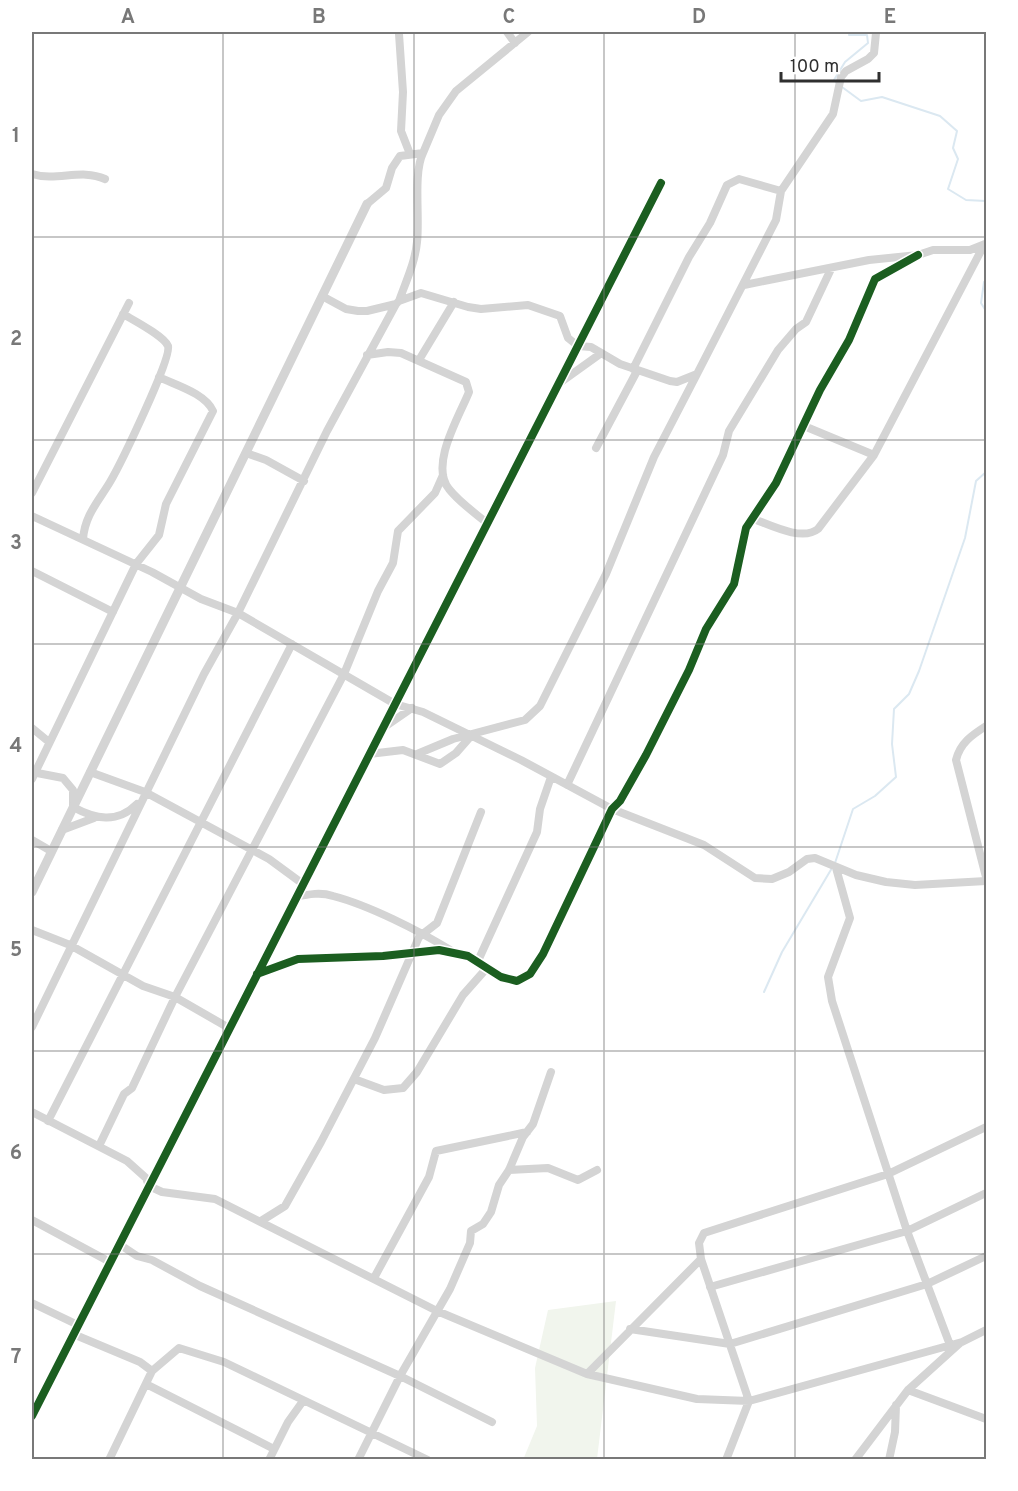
<svg xmlns="http://www.w3.org/2000/svg" width="1018" height="1491" viewBox="0 0 1018 1491" font-family="Overpass,sans-serif">
<style>
.green{fill:#f1f5ed}
.lines{fill:none;stroke-linecap:round;stroke-linejoin:round}
.stream{stroke:#dbe8f1;stroke-width:2}
.minor{stroke:#d4d4d4;stroke-width:8}
.tertiary{stroke:#d4d4d4;stroke-width:9}
.cycleway-casing{stroke:#fff;stroke-width:11}
.cycleway{stroke:#1b5e20;stroke-width:8}
.grid{fill:none;stroke:#787878;stroke-width:1.5;stroke-opacity:0.55}
.neatline{fill:none;stroke:#787878;stroke-width:2}
.grid-label{font-size:20px;text-anchor:middle;font-weight:bold;fill:#787878}
</style>
<rect width="100%" height="100%" fill="#fff"/>
<!-- green -->
<path class="green" d="M 616,1301 L 597,1459 L 523,1460 L 537,1426 L 535,1368 L 548,1310 Z"/>
<g class="lines">
<!-- stream -->
<path class="stream" d="M 838,84 L 834,80 L 845,62 L 868,43 L 867,35 L 849,35 L 850,32
M 842,87 L 861,101 L 882,97 L 940,116 L 957,131 L 953,148 L 958,159 L 948,189 L 966,200 L 986,201
M 986,280 L 984,282 L 981,303 L 986,311
M 835,863 L 853,809 L 875,796 L 896,777 L 892,744 L 894,709 L 909,694 L 919,671 L 965,538 L 976,481 L 986,472
M 764,992 L 782,952 L 832,868"/>
<!-- minor -->
<path class="minor" d="M 507,32 L 515,43
M 399,34 L 403,92 L 401,131 L 410,154
M 32,174 C 57,182 81,168 105,179
M 367,204 L 386,188 L 392,168 L 400,156 L 423,153 L 439,115 L 456,91 L 528,32
M 744,285 L 869,260 L 918,255 L 933,250 L 970,250 L 985,244
M 322,296 L 346,309 L 358,311 L 367,311 L 396,304 L 399,301 L 421,293 L 468,307 L 481,309 L 528,305 L 560,316 L 568,338 L 578,346 L 591,347 L 620,364 L 670,381 L 677,382 L 697,374 L 776,220 L 781,191 L 833,114 L 841,77 L 846,71 L 868,59 L 874,53 L 876,33
M 399,301 C 406,281 415,263 417,242 C 420,218 413,173 423,153
M 367,355 L 388,352 L 401,353 L 466,382 L 469,392 C 460,415 429,465 449,489 C 459,502 475,513 487,523
M 419,360 L 454,302
M 633,369 L 689,257 L 710,223 L 727,185 L 739,179 L 781,191
M 561,382 L 600,354
M 804,426 L 874,455
M 596,448 L 637,371
M 246,453 L 266,460 L 304,481
M 32,493 L 129,303
M 32,516 L 152,572 L 201,599 L 238,613 L 395,704 L 423,712 L 521,760 L 612,809 L 704,845 L 755,878 L 772,879 L 789,872 L 807,859 L 815,858 L 856,875 L 886,882 L 915,885 L 986,881
M 751,518 C 768,524 802,542 818,529 L 874,455 L 984,245
M 83,539 C 85,515 98,502 110,482 C 120,465 172,358 168,346 C 164,336 133,320 123,314
M 32,571 L 113,612
M 986,726 C 972,735 960,743 956,760 L 986,877
M 32,728 L 49,742
M 383,728 L 412,708
M 369,754 L 403,750 L 440,764 L 456,753 L 470,737
M 417,754 L 453,739 L 525,720 L 540,706 L 606,574 L 654,457 L 697,374
M 32,772 L 63,778 L 73,790 L 73,807 C 95,819 117,824 137,804
M 90,772 L 145,792 L 269,859 L 303,884
M 32,779 L 136,564 L 159,535 L 166,504 L 213,411 C 205,393 175,385 159,377
M 567,785 L 723,455 L 729,431 L 778,350 L 796,329 L 806,322 L 831,269
M 62,830 L 94,818
M 32,840 L 51,851
M 836,868 L 850,918 L 828,977 L 832,1001 L 907,1231 L 950,1345
M 296,897 C 309,894 321,892 333,896 C 368,905 420,931 450,950
M 32,930 L 70,945 L 143,986 L 175,997 L 229,1028
M 477,963 L 537,832 L 540,809 L 551,777
M 257,974 L 298,959 L 383,956 L 439,950 L 468,956 L 501,977 L 517,981 L 530,974 L 543,954 L 612,809 L 620,801 L 646,755 L 689,670 L 706,629 L 734,584 L 746,528 L 776,483 L 820,390 L 849,340 L 875,279 L 918,255
M 32,1027 L 204,674 L 238,613 L 327,431 L 396,304
M 354,1079 L 384,1090 L 403,1088 L 417,1072 L 463,995 L 486,969
M 32,1112 L 127,1161 L 146,1178 L 149,1186 L 162,1192 L 215,1199 L 437,1311 L 587,1374 L 697,1399 L 749,1401 L 962,1342 L 986,1330
M 48,1121 L 292,644
M 99,1146 L 124,1094 L 132,1088 L 175,997 L 344,674 L 378,591 L 393,563 L 398,531 L 435,493 L 443,475
M 509,1170 L 548,1168 L 578,1180 L 597,1170
M 32,1220 L 110,1262
M 261,1221 L 285,1206 L 321,1142 L 375,1038 L 419,937 L 437,923 L 481,812
M 119,1244 L 137,1256 L 152,1260 L 200,1286 L 400,1376 L 492,1422
M 374,1278 L 429,1177 L 436,1151 L 527,1132
M 710,1287 L 907,1231 L 986,1193
M 32,1303 L 78,1325
M 630,1329 L 730,1344 L 927,1284 L 986,1256
M 73,1334 L 140,1362 L 152,1371
M 587,1374 L 701,1259
M 146,1384 L 274,1449
M 908,1390 L 986,1419
M 109,1460 L 152,1371 L 179,1348 L 224,1362 L 428,1460
M 269,1460 L 288,1422 L 303,1401
M 358,1460 L 400,1376 L 450,1289 L 470,1243 L 471,1231 L 483,1224 L 491,1212 L 499,1185 L 509,1170 L 523,1137 L 533,1124 L 551,1072
M 726,1460 L 749,1401 L 701,1259 L 699,1243 L 704,1233 L 888,1174 L 986,1127
M 855,1460 L 908,1390 L 960,1343
M 889,1460 L 895,1432 L 896,1405"/>
<!-- tertiary -->
<path class="tertiary" d="M 32,892 L 367,204
M 32,1416 L 661,183"/>
<defs>
<path id="cycleway" d="M 257,974 L 298,959 L 383,956 L 439,950 L 468,956 L 501,977 L 517,981 L 530,974 L 543,954 L 612,809 L 620,801 L 646,755 L 689,670 L 706,629 L 734,584 L 746,528 L 776,483 L 820,390 L 849,340 L 875,279 L 918,255
M 32,1416 L 661,183"/>
</defs>
<!-- cycleway casing -->
<use href="#cycleway" class="cycleway-casing"/>
<!-- cycleway -->
<use href="#cycleway" class="cycleway"/>
</g>
<!-- grid -->
<path class="grid" d="M 223,32 L 223,1460M 414,32 L 414,1460M 604,32 L 604,1460M 795,32 L 795,1460M 32,237 L 986,237M 32,440 L 986,440M 32,644 L 986,644M 32,847 L 986,847M 32,1051 L 986,1051M 32,1254 L 986,1254"/>
<!-- border -->
<rect width="1018" height="1491" fill="none" stroke="#ffffff" stroke-width="66"/>
<!-- scale -->
<path d="M781 72v9h98v-9" fill="none" stroke="#2f2f2f" stroke-width="3"/>
<text x="790" y="72" font-size="18" fill="#2f2f2f" stroke="#ffffff" stroke-width="4.5" paint-order="stroke">100 m</text>
<rect x="33" y="33" width="952" height="1425" class="neatline"/>
<g class="grid-label">
<text x="128" y="23">A</text>
<text x="319" y="23">B</text>
<text x="509" y="23">C</text>
<text x="699" y="23">D</text>
<text x="890" y="23">E</text>
<text x="16" y="142">1</text>
<text x="16" y="345">2</text>
<text x="16" y="549">3</text>
<text x="16" y="752">4</text>
<text x="16" y="956">5</text>
<text x="16" y="1159">6</text>
<text x="16" y="1363">7</text>
</g>
</svg>
